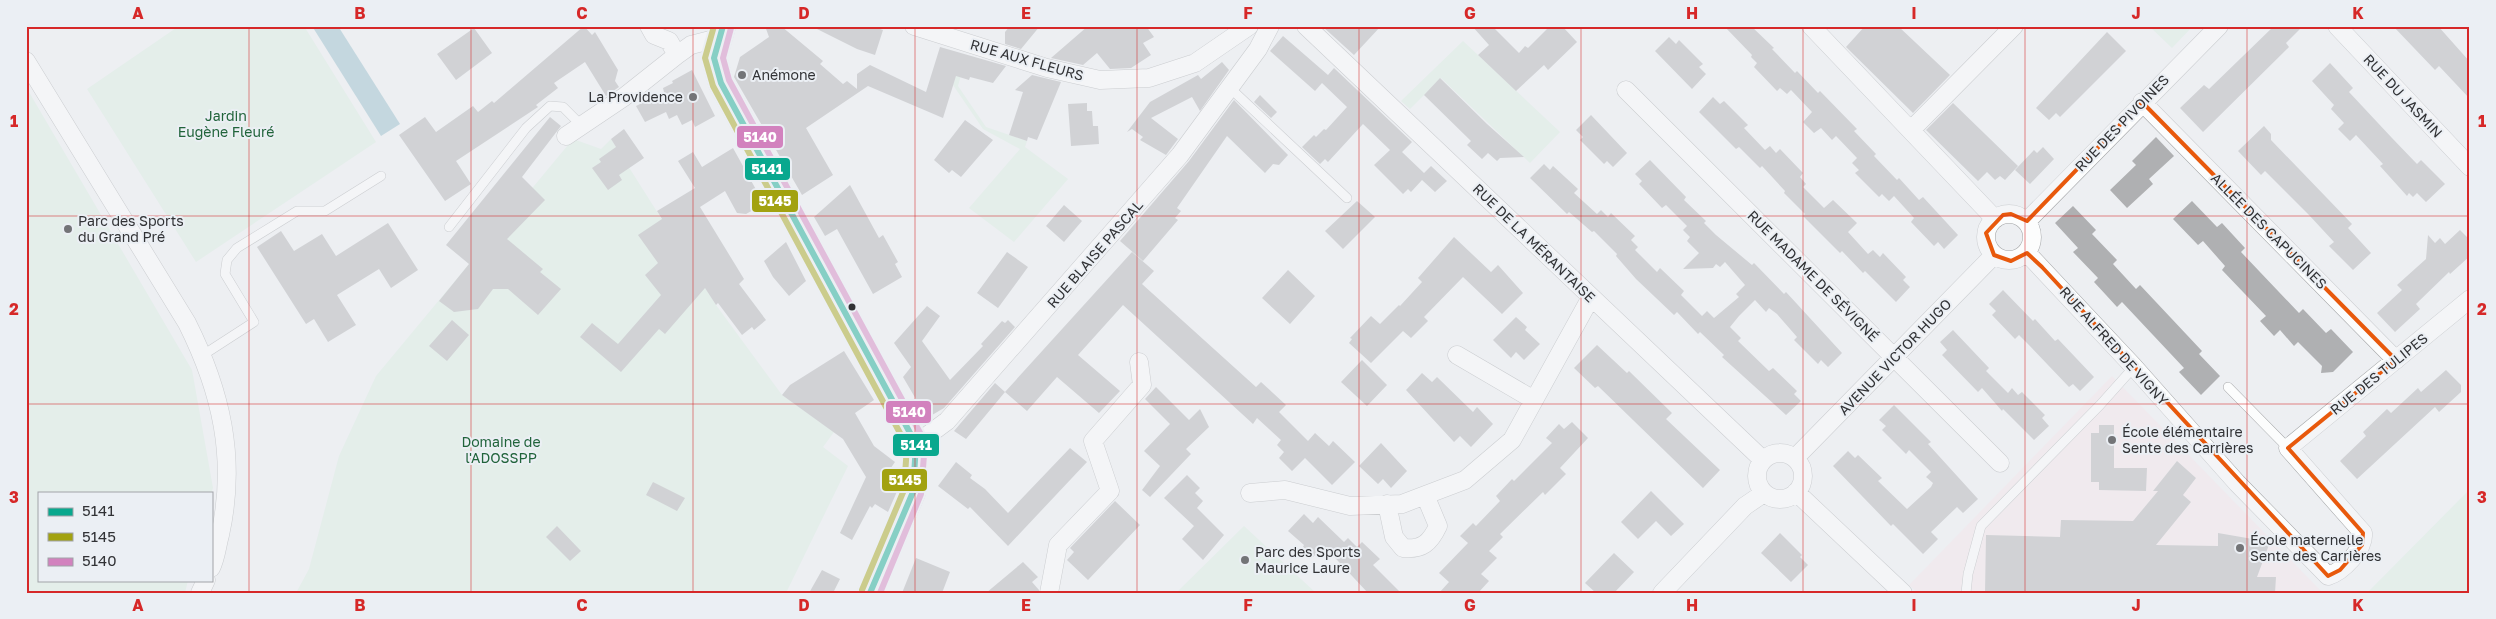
<svg xmlns="http://www.w3.org/2000/svg" width="2496" height="619" viewBox="0 0 2496 619" font-family="'Golos Text',sans-serif">
<style>
.education{fill:#f3e5e9}
.green{fill:#d9ede0}
.water{fill:#92bbc8}
.building{fill:#afb0b2}
.lines{fill:none;stroke-linecap:round;stroke-linejoin:round}
.lane-casing{stroke:#a3a5a7;stroke-width:10}
.street-casing{stroke:#a3a5a7;stroke-width:19}
.secondary-casing{stroke:#a3a5a7;stroke-width:26}
.lane{stroke:#fcfdfd;stroke-width:9}
.street{stroke:#fcfdfd;stroke-width:18}
.secondary{stroke:#fcfdfd;stroke-width:25}
.bus-1-casing{stroke:#ebeff4;stroke-width:10}
.bus-2-casing{stroke:#ebeff4;stroke-width:10}
.bus-3-casing{stroke:#ebeff4;stroke-width:10}
.bus-1{stroke:#09a88e;stroke-width:6}
.bus-2{stroke:#a2a210;stroke-width:6}
.bus-3{stroke:#d282be;stroke-width:6}
.marked{fill:none;stroke:#e8590c;stroke-width:4;stroke-linejoin:round}
.grid{fill:none;stroke:#d62828;stroke-width:1;stroke-opacity:0.55}
.poi-dot{fill:#737477;stroke:#ebeff4;stroke-width:2}
.bus-dot{fill:#313235;stroke:#ebeff4;stroke-width:2}
.labels{text-anchor:middle;stroke-width:4;stroke-linejoin:round;paint-order:stroke}
.street-label{font-size:14px;fill:#313235;stroke:#ebeff4}
.poi-label{font-size:14px;fill:#313235;stroke:#ebeff4;text-anchor:start}
.park-label{font-size:14px;fill:#21643b;stroke:#ebeff4}
.line-badge{stroke:#ebeff4;stroke-width:2}
.badge-label{font-size:14px;text-anchor:middle;font-weight:bold;fill:#fff}
.neatline{fill:none;stroke:#d62828;stroke-width:2}
.grid-label{font-size:16px;text-anchor:middle;font-weight:bold;fill:#d62828}
</style>
<rect width="100%" height="100%" fill="#edeff2"/>
<!-- education -->
<path class="education" d="M 2112,376 L 2323,593 L 1918,593 L 1909,585 Z"/>
<!-- green -->
<path class="green" d="M 179,26 L 304,26 L 376,142 L 196,262 L 87,89 Z
M 2149,26 L 2193,26 L 2172,48 Z
M 1463,41 L 1560,132 L 1530,163 L 1441,78 L 1410,109 L 1401,101 Z
M 959,67 L 963,68 L 958,86 L 986,127 L 1027,141 L 1025,147 L 1068,179 L 1014,242 L 969,208 L 1020,149 L 983,129 L 953,85 Z
M 26,87 L 192,370 L 213,488 L 211,493 L 39,493 L 39,580 L 188,580 L 185,593 L 26,593 Z
M 573,139 L 601,149 L 611,139 L 716,305 L 782,395 L 834,432 L 823,447 L 848,466 L 786,593 L 296,593 L 309,569 L 339,456 L 376,376 Z
M 2470,489 L 2470,593 L 2367,593 Z
M 1244,526 L 1316,593 L 1176,593 Z"/>
<!-- water -->
<path class="water" d="M 312,26 L 338,26 L 400,124 L 381,136 Z"/>
<!-- building -->
<path class="building" d="M 584,26 L 592,35 L 595,32 L 618,70 L 615,81 L 619,87 L 606,96 L 585,62 L 554,83 L 558,88 L 536,105 L 538,107 L 456,161 L 471,184 L 445,201 L 399,135 L 425,117 L 436,132 L 473,106 L 478,112 L 492,101 L 494,103 Z
M 765,26 L 781,26 L 823,61 L 820,64 L 843,84 L 847,81 L 857,89 L 857,74 L 870,65 L 926,92 L 940,47 L 1006,66 L 993,83 L 970,77 L 969,80 L 956,76 L 943,118 L 868,86 L 806,128 L 833,175 L 802,195 L 734,77 L 740,57 L 769,37 Z
M 811,26 L 871,26 L 883,30 L 875,55 L 857,49 Z
M 1010,26 L 1040,26 L 1021,49 L 1005,44 L 1005,32 Z
M 1088,26 L 1146,26 L 1154,37 L 1143,43 L 1151,55 L 1131,68 L 1110,69 L 1097,53 L 1083,65 L 1051,58 Z
M 1322,26 L 1381,26 L 1354,55 Z
M 1472,26 L 1492,26 L 1519,53 L 1525,46 L 1528,48 L 1550,26 L 1562,26 L 1577,42 L 1548,70 L 1544,65 L 1516,91 L 1478,55 L 1489,45 Z
M 1724,26 L 1751,26 L 1774,48 L 1772,49 L 1795,73 L 1797,71 L 1818,93 L 1820,91 L 1857,129 L 1854,131 L 1876,154 L 1874,156 L 1897,180 L 1899,178 L 1919,200 L 1923,197 L 1958,235 L 1944,249 L 1938,242 L 1934,246 L 1911,222 L 1914,218 L 1894,196 L 1889,201 L 1882,194 L 1879,197 L 1855,173 L 1859,170 L 1852,163 L 1857,158 L 1836,136 L 1832,140 L 1821,128 L 1814,133 L 1803,122 L 1812,112 L 1791,90 L 1787,94 L 1780,88 L 1777,91 L 1754,67 L 1757,63 L 1751,57 L 1752,55 Z
M 1865,26 L 1898,26 L 1950,75 L 1913,113 L 1846,47 Z
M 2274,26 L 2303,26 L 2286,43 L 2289,47 L 2203,132 L 2180,108 L 2204,85 L 2209,89 Z
M 2393,26 L 2438,26 L 2470,62 L 2470,99 L 2439,66 L 2435,70 Z
M 474,28 L 492,53 L 456,80 L 437,54 Z
M 2107,32 L 2126,51 L 2060,117 L 2056,113 L 2049,120 L 2036,108 Z
M 1283,36 L 1328,75 L 1334,68 L 1412,142 L 1402,152 L 1424,173 L 1431,166 L 1447,181 L 1435,192 L 1422,180 L 1411,192 L 1408,189 L 1403,194 L 1374,165 L 1390,150 L 1363,124 L 1328,162 L 1325,159 L 1320,164 L 1302,147 L 1314,135 L 1316,137 L 1324,129 L 1326,130 L 1347,107 L 1322,83 L 1315,91 L 1270,51 Z
M 1669,37 L 1676,44 L 1679,40 L 1703,64 L 1699,67 L 1706,74 L 1692,89 L 1655,51 Z
M 1222,62 L 1229,70 L 1200,111 L 1192,97 L 1151,118 L 1178,139 L 1166,155 L 1140,140 L 1143,137 L 1132,129 L 1127,132 L 1150,102 L 1198,75 L 1201,79 Z
M 2330,63 L 2353,88 L 2349,92 L 2392,138 L 2417,164 L 2421,160 L 2445,184 L 2426,202 L 2417,193 L 2413,197 L 2409,193 L 2407,196 L 2380,166 L 2383,164 L 2356,135 L 2350,141 L 2338,129 L 2344,123 L 2331,109 L 2334,105 L 2312,81 Z
M 692,70 L 715,116 L 695,127 L 692,120 L 682,125 L 677,115 L 669,119 L 666,112 L 645,122 L 636,106 L 664,92 L 663,88 L 673,83 L 672,81 Z
M 1032,75 L 1061,82 L 1037,140 L 1028,137 L 1027,141 L 1009,135 L 1023,92 L 1015,90 Z
M 1440,78 L 1487,124 L 1524,157 L 1500,158 L 1497,161 L 1488,153 L 1482,159 L 1467,145 L 1471,141 L 1424,95 Z
M 1260,95 L 1277,112 L 1271,118 L 1254,102 Z
M 1713,97 L 1720,104 L 1724,101 L 1748,125 L 1744,128 L 1765,150 L 1770,146 L 1776,153 L 1780,149 L 1803,173 L 1800,177 L 1806,184 L 1803,187 L 1824,208 L 1833,200 L 1857,223 L 1848,232 L 1868,254 L 1873,250 L 1880,257 L 1883,253 L 1906,277 L 1903,280 L 1910,287 L 1896,302 L 1865,271 L 1863,273 L 1842,251 L 1840,253 L 1803,216 L 1805,214 L 1784,193 L 1785,191 L 1762,166 L 1760,168 L 1739,147 L 1736,149 L 1699,112 Z
M 1234,100 L 1288,155 L 1279,165 L 1273,164 L 1265,173 L 1227,136 L 1177,208 L 1181,211 L 1175,218 L 1178,220 L 1143,261 L 1120,241 L 1189,161 Z
M 1087,103 L 1087,111 L 1092,111 L 1093,126 L 1098,126 L 1099,144 L 1071,146 L 1068,104 Z
M 1953,103 L 2018,166 L 2005,180 L 2000,176 L 1995,180 L 1987,172 L 1978,181 L 1926,130 Z
M 1591,115 L 1627,153 L 1613,167 L 1607,161 L 1604,164 L 1580,140 L 1583,137 L 1576,130 Z
M 550,117 L 561,126 L 522,177 L 545,200 L 507,239 L 543,269 L 540,272 L 561,289 L 538,315 L 508,289 L 493,289 L 478,309 L 454,312 L 439,301 L 469,264 L 446,245 Z
M 965,120 L 993,140 L 961,177 L 952,170 L 949,173 L 934,160 Z
M 2264,126 L 2271,134 L 2271,140 L 2352,224 L 2348,228 L 2371,253 L 2353,270 L 2329,246 L 2334,242 L 2309,215 L 2265,171 L 2261,175 L 2238,151 Z
M 624,129 L 644,158 L 619,175 L 622,180 L 608,190 L 592,168 L 601,162 L 599,159 L 616,147 L 611,139 Z
M 2156,137 L 2174,156 L 2149,179 L 2153,184 L 2127,208 L 2110,190 L 2136,165 L 2132,161 Z
M 2043,147 L 2054,159 L 2030,184 L 2015,170 L 2034,150 L 2037,153 Z
M 733,148 L 764,204 L 746,214 L 737,213 L 725,191 L 700,207 L 744,279 L 739,284 L 766,320 L 754,330 L 752,327 L 742,335 L 718,303 L 716,305 L 705,288 L 665,334 L 659,329 L 621,372 L 580,337 L 592,323 L 618,344 L 661,295 L 645,275 L 658,263 L 638,235 L 662,219 L 657,211 L 695,188 L 678,161 L 693,152 L 702,167 Z
M 1650,160 L 1686,197 L 1684,200 L 1706,221 L 1704,223 L 1716,235 L 1752,265 L 1754,263 L 1784,294 L 1786,292 L 1842,353 L 1828,367 L 1821,360 L 1818,364 L 1794,340 L 1797,337 L 1777,314 L 1769,308 L 1766,312 L 1755,300 L 1739,316 L 1730,327 L 1741,338 L 1738,341 L 1769,371 L 1773,368 L 1797,391 L 1794,394 L 1801,401 L 1786,415 L 1722,357 L 1724,355 L 1700,332 L 1698,334 L 1677,312 L 1674,315 L 1636,279 L 1616,256 L 1617,254 L 1594,231 L 1592,232 L 1569,212 L 1567,214 L 1530,178 L 1544,164 L 1550,170 L 1553,166 L 1578,189 L 1574,193 L 1597,214 L 1601,210 L 1608,217 L 1611,213 L 1635,236 L 1631,240 L 1638,247 L 1635,250 L 1657,272 L 1660,268 L 1684,291 L 1681,295 L 1702,316 L 1707,311 L 1714,318 L 1739,297 L 1736,294 L 1745,285 L 1725,262 L 1720,267 L 1716,264 L 1713,268 L 1683,269 L 1699,253 L 1687,241 L 1690,237 L 1683,230 L 1687,226 L 1666,205 L 1662,208 L 1639,184 L 1642,181 L 1635,174 Z
M 850,185 L 879,238 L 883,235 L 898,262 L 895,264 L 902,277 L 873,294 L 837,229 L 825,236 L 814,217 Z
M 1357,201 L 1375,217 L 1343,249 L 1325,231 Z
M 2192,201 L 2217,227 L 2222,223 L 2245,248 L 2241,252 L 2299,313 L 2303,309 L 2326,333 L 2331,329 L 2353,352 L 2333,372 L 2321,373 L 2322,366 L 2298,342 L 2294,346 L 2280,330 L 2274,336 L 2260,321 L 2266,316 L 2222,270 L 2225,266 L 2203,241 L 2198,245 L 2173,219 Z
M 1064,205 L 1082,221 L 1064,242 L 1046,226 Z
M 2073,206 L 2096,230 L 2092,234 L 2117,260 L 2113,264 L 2136,289 L 2140,285 L 2202,351 L 2199,354 L 2220,376 L 2201,395 L 2179,372 L 2184,368 L 2122,302 L 2117,307 L 2106,295 L 2094,282 L 2098,278 L 2073,252 L 2078,248 L 2055,223 Z
M 388,223 L 418,270 L 391,288 L 379,269 L 337,295 L 356,325 L 328,342 L 314,319 L 306,324 L 257,247 L 281,231 L 294,251 L 322,234 L 336,256 Z
M 2460,230 L 2470,240 L 2470,256 L 2450,274 L 2449,272 L 2416,304 L 2420,309 L 2395,332 L 2377,313 L 2402,290 L 2397,285 L 2426,259 L 2428,235 L 2435,243 L 2440,238 L 2445,244 Z
M 1454,237 L 1491,272 L 1498,265 L 1523,293 L 1502,314 L 1463,277 L 1424,317 L 1428,321 L 1411,338 L 1403,331 L 1371,363 L 1349,343 L 1352,339 L 1350,338 L 1371,316 L 1380,324 L 1399,305 L 1400,306 L 1422,282 L 1418,278 Z
M 786,242 L 806,281 L 789,296 L 773,277 L 764,261 Z
M 1007,252 L 1028,267 L 998,308 L 977,293 Z
M 1132,252 L 1154,271 L 1142,284 L 1256,387 L 1261,382 L 1286,405 L 1279,412 L 1308,441 L 1315,433 L 1329,446 L 1333,441 L 1355,462 L 1332,485 L 1305,458 L 1292,471 L 1279,458 L 1284,452 L 1277,445 L 1281,440 L 1257,418 L 1253,424 L 1123,305 L 1078,355 L 1120,391 L 1099,413 L 1057,377 L 1027,411 L 1005,392 Z
M 1288,270 L 1315,296 L 1290,324 L 1262,298 Z
M 2003,290 L 2033,321 L 2035,319 L 2055,341 L 2058,339 L 2094,377 L 2080,391 L 2073,384 L 2069,387 L 2026,342 L 2019,335 L 2015,339 L 1992,315 L 1996,311 L 1989,304 Z
M 927,306 L 940,316 L 922,341 L 950,380 L 983,346 L 981,344 L 1002,321 L 1005,323 L 1008,320 L 1015,327 L 944,408 L 927,418 L 903,377 L 911,367 L 894,343 Z
M 1516,317 L 1527,327 L 1525,330 L 1540,344 L 1524,360 L 1516,352 L 1511,358 L 1493,340 Z
M 452,320 L 469,335 L 447,361 L 429,346 Z
M 1953,330 L 1989,368 L 1986,371 L 2008,393 L 2012,388 L 2018,395 L 2022,392 L 2045,415 L 2042,418 L 2049,426 L 2034,440 L 2003,409 L 2002,411 L 1982,388 L 1978,392 L 1942,355 L 1947,350 L 1940,342 Z
M 1597,345 L 1627,373 L 1629,371 L 1672,413 L 1666,419 L 1720,470 L 1703,488 L 1598,386 L 1595,388 L 1574,368 Z
M 844,351 L 874,400 L 855,413 L 874,446 L 895,462 L 888,472 L 899,480 L 899,487 L 888,512 L 875,504 L 872,508 L 870,506 L 852,540 L 840,533 L 866,477 L 843,439 L 782,395 L 790,385 Z
M 1362,360 L 1387,385 L 1367,406 L 1341,382 Z
M 2446,370 L 2461,385 L 2461,392 L 2439,412 L 2435,407 L 2357,479 L 2340,461 L 2366,436 L 2363,432 L 2387,409 L 2391,413 L 2418,388 L 2421,392 Z
M 1422,373 L 1432,382 L 1437,377 L 1473,412 L 1477,407 L 1493,424 L 1471,447 L 1460,436 L 1454,442 L 1406,390 Z
M 995,383 L 1005,392 L 966,439 L 954,431 Z
M 1156,387 L 1189,420 L 1200,409 L 1209,427 L 1186,449 L 1191,454 L 1150,497 L 1142,490 L 1160,466 L 1144,451 L 1170,424 L 1145,399 Z
M 1894,405 L 1931,442 L 1928,444 L 1978,499 L 1963,513 L 1957,507 L 1931,532 L 1938,539 L 1923,554 L 1893,524 L 1891,526 L 1833,466 L 1848,451 L 1855,458 L 1858,455 L 1882,478 L 1878,481 L 1907,509 L 1931,487 L 1933,483 L 1926,477 L 1931,472 L 1909,450 L 1906,454 L 1882,430 L 1886,426 L 1879,420 Z
M 1572,422 L 1588,438 L 1560,468 L 1566,474 L 1545,495 L 1543,492 L 1500,534 L 1503,537 L 1489,551 L 1497,558 L 1481,574 L 1489,581 L 1478,593 L 1439,593 L 1449,582 L 1439,573 L 1468,543 L 1460,536 L 1473,523 L 1476,526 L 1500,501 L 1496,496 L 1512,479 L 1514,481 L 1552,443 L 1546,438 L 1559,424 L 1564,429 Z
M 2099,425 L 2114,425 L 2114,468 L 2147,468 L 2146,491 L 2099,490 L 2099,482 L 2091,482 L 2091,433 L 2099,433 Z
M 1381,443 L 1407,471 L 1391,488 L 1383,479 L 1378,484 L 1359,466 Z
M 1070,448 L 1087,462 L 1008,546 L 970,507 L 968,509 L 938,486 L 956,462 L 972,475 L 970,478 L 985,489 L 1008,513 Z
M 2177,461 L 2196,478 L 2183,495 L 2191,502 L 2156,545 L 2218,546 L 2218,533 L 2270,542 L 2257,577 L 2276,577 L 2275,593 L 1985,593 L 1986,535 L 2060,537 L 2061,520 L 2133,521 L 2158,491 L 2153,491 Z
M 1187,475 L 1200,488 L 1195,493 L 1203,501 L 1197,508 L 1224,535 L 1203,560 L 1182,539 L 1194,526 L 1164,498 Z
M 653,482 L 685,498 L 677,511 L 646,495 Z
M 1651,491 L 1684,524 L 1671,536 L 1656,521 L 1638,539 L 1621,522 Z
M 1115,501 L 1140,525 L 1088,580 L 1067,560 L 1074,552 L 1070,548 Z
M 1304,514 L 1313,523 L 1318,517 L 1344,542 L 1348,538 L 1357,547 L 1362,542 L 1380,559 L 1373,565 L 1401,593 L 1368,593 L 1324,546 L 1313,557 L 1303,547 L 1304,545 L 1288,531 Z
M 557,526 L 581,551 L 570,561 L 546,537 Z
M 1780,533 L 1802,555 L 1800,557 L 1808,565 L 1791,582 L 1761,553 Z
M 1614,553 L 1634,572 L 1614,593 L 1596,593 L 1585,583 Z
M 916,558 L 950,572 L 942,593 L 902,593 Z
M 1023,562 L 1038,577 L 1032,582 L 1039,590 L 1039,593 L 986,593 Z
M 822,570 L 840,579 L 833,593 L 809,593 Z"/>
<g class="lines">
<defs>
<path id="lane" d="M 1230,88 L 1347,198
M 449,227 L 526,128 L 550,106 L 563,107 L 581,125
M 203,355 L 254,322 L 225,274 L 227,260 L 237,248 L 297,211 L 325,211 L 381,176
M 2228,387 L 2288,448
M 1966,593 L 1968,574 L 1981,526 L 2100,405 L 2134,367"/>
<path id="street" d="M 649,26 L 654,35 L 669,41 L 677,55 L 691,45 L 718,38
M 914,26 L 1047,68 L 1100,80 L 1149,78 L 1195,63 L 1249,26
M 1306,26 L 1763,460
M 1811,26 L 1995,219
M 2337,26 L 2470,167
M 26,61 L 187,323 C 221,391 237,458 220,535 C 217,546 216,558 211,568
M 1626,90 L 2000,463
M 2142,102 L 2396,360
M 1911,130 L 2014,26
M 566,136 L 624,97 L 677,55
M1986 237a23 23 0 1 1 46 0a23 23 0 1 1-46 0Z
M 2027,221 L 2219,26
M 2027,253 L 2134,367 L 2237,483 L 2328,576 C 2342,572 2365,549 2363,533 L 2288,448 L 2470,299
M 1457,355 L 1534,400
M 916,444 L 947,421 L 1180,155 L 1258,49 L 1270,26
M1757 476a23 23 0 1 1 46 0a23 23 0 1 1-46 0Z
M 1795,458 L 1994,255
M 1796,492 L 1903,593
M 1250,493 L 1285,490 L 1350,506 L 1402,504 L 1465,480 L 1512,440 L 1591,297
M 1387,504 L 1394,537 L 1403,548 C 1422,550 1430,543 1438,526 L 1425,495
M 200,593 L 206,580
M 1049,593 L 1058,545 L 1110,491 L 1093,441 L 1142,385 L 1139,362
M 1662,593 L 1745,506 L 1764,493"/>
<path id="secondary" d="M 723,26 L 714,58 L 721,83 L 916,444 L 913,492 L 870,593"/>
</defs>
<!-- lane casing -->
<use href="#lane" class="lane-casing"/>
<!-- street casing -->
<use href="#street" class="street-casing"/>
<!-- secondary casing -->
<use href="#secondary" class="secondary-casing"/>
<!-- lane -->
<use href="#lane" class="lane"/>
<!-- street -->
<use href="#street" class="street"/>
<!-- secondary -->
<use href="#secondary" class="secondary"/>
<defs>
<path id="bus-1" d="M 723,26 L 714,58 L 721,83 L 916,444 L 913,492 L 870,593"/>
<path id="bus-2" d="M 714,26 L 705,58 L 713,86 L 907,446 L 904,490 L 862,590"/>
<path id="bus-3" d="M 731,28 L 723,58 L 729,80 L 925,442 L 921,494 L 880,593"/>
</defs>
<!-- bus-1 casing -->
<use href="#bus-1" class="bus-1-casing"/>
<!-- bus-2 casing -->
<use href="#bus-2" class="bus-2-casing"/>
<!-- bus-3 casing -->
<use href="#bus-3" class="bus-3-casing"/>
<!-- bus-1 -->
<use href="#bus-1" class="bus-1"/>
<!-- bus-2 -->
<use href="#bus-2" class="bus-2"/>
<!-- bus-3 -->
<use href="#bus-3" class="bus-3"/>
</g>
<!-- marked area -->
<path d="M0 0H2496V619H0ZM 2142,102 L 2396,360 L 2288,448 L 2363,533 L 2362,545 L 2340,570 L 2328,576 L 2042,267 L 2027,253 L 2011,261 L 1994,255 L 1986,233 L 2003,215 L 2011,214 L 2027,221 Z" fill="#edeff2" fill-opacity=".55" fill-rule="evenodd"/>
<path class="marked" d="M 2142,102 L 2396,360 L 2288,448 L 2363,533 L 2362,545 L 2340,570 L 2328,576 L 2042,267 L 2027,253 L 2011,261 L 1994,255 L 1986,233 L 2003,215 L 2011,214 L 2027,221 Z"/>
<!-- grid -->
<path class="grid" d="M 249,26 L 249,593M 471,26 L 471,593M 693,26 L 693,593M 915,26 L 915,593M 1137,26 L 1137,593M 1359,26 L 1359,593M 1581,26 L 1581,593M 1803,26 L 1803,593M 2025,26 L 2025,593M 2247,26 L 2247,593M 26,216 L 2470,216M 26,404 L 2470,404"/>
<!-- markers -->
<g class="poi-dot">
<circle cx="742" cy="75" r="5"/>
<circle cx="693" cy="97" r="5"/>
<circle cx="68" cy="229" r="5"/>
<circle cx="2112" cy="440" r="5"/>
<circle cx="2240" cy="548" r="5"/>
<circle cx="1245" cy="560" r="5"/>
</g>
<circle class="bus-dot" cx="852" cy="307" r="4.5"/>
<g class="labels">
<!-- street labels -->
<g class="street-label">
<text transform="translate(1027 60) rotate(16)" y="5">RUE AUX FLEURS</text>
<text transform="translate(2403 96) rotate(47)" y="5">RUE DU JASMIN</text>
<text transform="translate(2122 123) rotate(-46)" y="5">RUE DES PIVOINES</text>
<text transform="translate(2269 231) rotate(45)" y="5">ALLÉE DES CAPUCINES</text>
<text transform="translate(1534 243) rotate(44)" y="5">RUE DE LA MÉRANTAISE</text>
<text transform="translate(1095 254) rotate(-49)" y="5">RUE BLAISE PASCAL</text>
<text transform="translate(1813 276) rotate(45)" y="5">RUE MADAME DE SÉVIGNÉ</text>
<text transform="translate(2114 346) rotate(48)" y="5">RUE ALFRED DE VIGNY</text>
<text transform="translate(1895 357) rotate(-46)" y="5">AVENUE VICTOR HUGO</text>
<text transform="translate(2379 374) rotate(-39)" y="5">RUE DES TULIPES</text>
</g>
<!-- poi labels -->
<g class="poi-label">
<text x="752" y="80">Anémone</text>
<text x="683" y="102" text-anchor="end">La Providence</text>
<text x="78" y="226">Parc des Sports<tspan x="78" dy="16">du Grand Pré</tspan></text>
<text x="2122" y="437">École élémentaire<tspan x="2122" dy="16">Sente des Carrières</tspan></text>
<text x="2250" y="545">École maternelle<tspan x="2250" dy="16">Sente des Carrières</tspan></text>
<text x="1255" y="557">Parc des Sports<tspan x="1255" dy="16">Maurice Laure</tspan></text>
</g>
<!-- park labels -->
<g class="park-label">
<text x="226" y="121">Jardin<tspan x="226" dy="16">Eugène Fleuré</tspan></text>
<text x="501" y="447">Domaine de<tspan x="501" dy="16">l'ADOSSPP</tspan></text>
</g>
</g>
<g class="line-badge">
<rect x="736" y="125" width="48" height="24" rx="5" fill="#d282be"/>
<rect x="744" y="157" width="47" height="24" rx="5" fill="#09a88e"/>
<rect x="751" y="189" width="48" height="24" rx="5" fill="#a2a210"/>
<rect x="885" y="400" width="47" height="24" rx="5" fill="#d282be"/>
<rect x="892" y="433" width="48" height="24" rx="5" fill="#09a88e"/>
<rect x="881" y="468" width="47" height="24" rx="5" fill="#a2a210"/>
</g>
<g class="badge-label">
<text x="760" y="142">5140</text>
<text x="767" y="174">5141</text>
<text x="775" y="206">5145</text>
<text x="909" y="417">5140</text>
<text x="916" y="450">5141</text>
<text x="905" y="485">5145</text>
</g>
<!-- border -->
<rect width="2496" height="619" fill="none" stroke="#ebeff4" stroke-width="55"/>
<!-- legend -->
<rect x="38" y="492" width="175" height="90" fill="#ebeff4" stroke="#a1a3a8"/>
<rect x="48" y="508" width="25" height="8" fill="#09a88e" stroke="#a1a3a8"/>
<text x="82" y="516" font-size="15" fill="#313235">5141</text>
<rect x="48" y="533" width="25" height="8" fill="#a2a210" stroke="#a1a3a8"/>
<text x="82" y="542" font-size="15" fill="#313235">5145</text>
<rect x="48" y="558" width="25" height="8" fill="#d282be" stroke="#a1a3a8"/>
<text x="82" y="566" font-size="15" fill="#313235">5140</text>
<rect x="28" y="28" width="2440" height="564" class="neatline"/>
<g class="grid-label">
<text x="138" y="19">A</text>
<text x="360" y="19">B</text>
<text x="582" y="19">C</text>
<text x="804" y="19">D</text>
<text x="1026" y="19">E</text>
<text x="1248" y="19">F</text>
<text x="1470" y="19">G</text>
<text x="1692" y="19">H</text>
<text x="1914" y="19">I</text>
<text x="2136" y="19">J</text>
<text x="2358" y="19">K</text>
<text x="14" y="127">1</text>
<text x="2482" y="127">1</text>
<text x="14" y="315">2</text>
<text x="2482" y="315">2</text>
<text x="14" y="503">3</text>
<text x="2482" y="503">3</text>
<text x="138" y="611">A</text>
<text x="360" y="611">B</text>
<text x="582" y="611">C</text>
<text x="804" y="611">D</text>
<text x="1026" y="611">E</text>
<text x="1248" y="611">F</text>
<text x="1470" y="611">G</text>
<text x="1692" y="611">H</text>
<text x="1914" y="611">I</text>
<text x="2136" y="611">J</text>
<text x="2358" y="611">K</text>
</g>
</svg>
